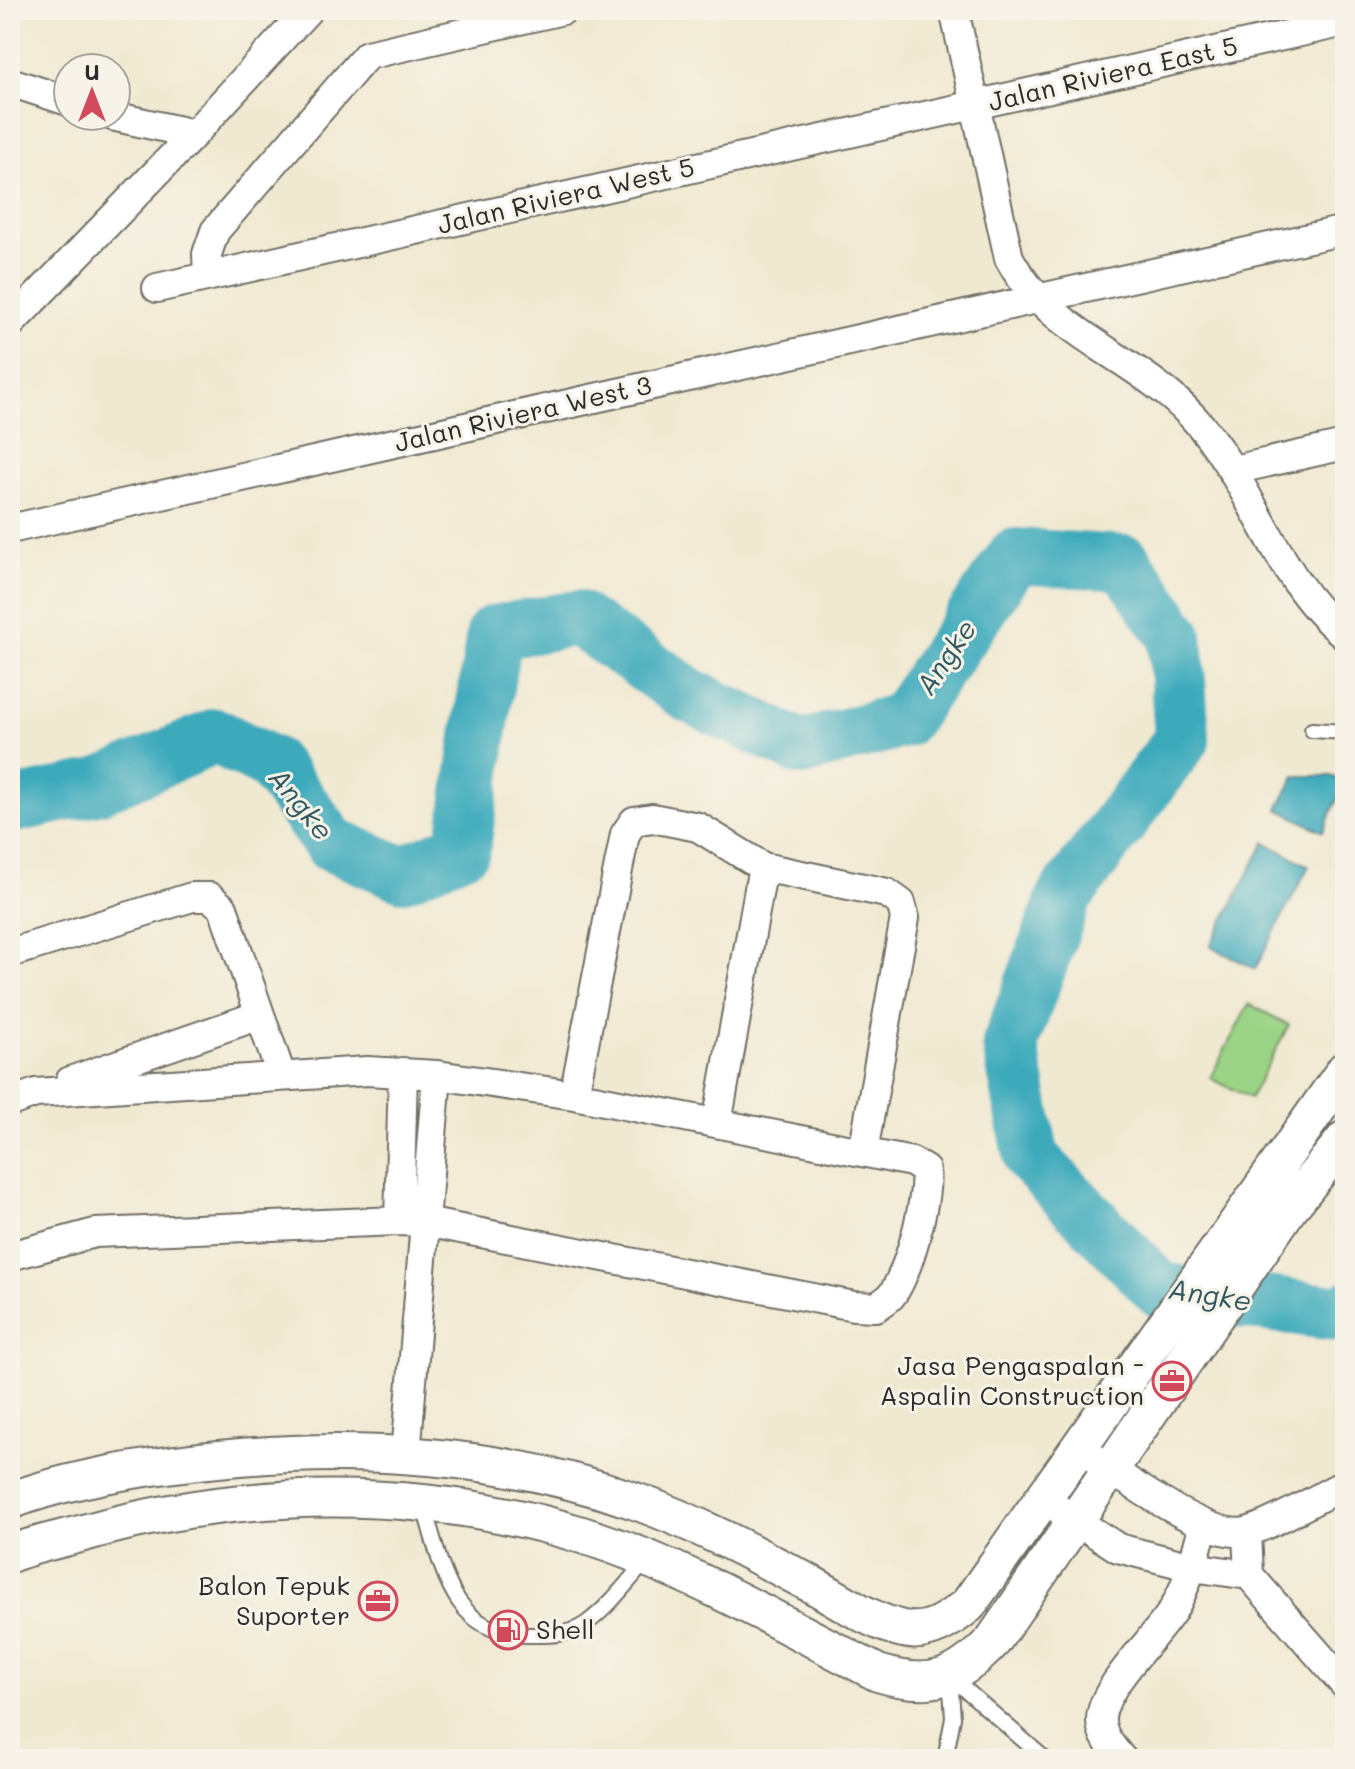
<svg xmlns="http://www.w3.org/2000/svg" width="1355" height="1769" viewBox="0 0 1355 1769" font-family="Mali,sans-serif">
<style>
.green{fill:#9bd486;stroke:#638058;stroke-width:2}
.water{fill:#3daabc;stroke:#346a74;stroke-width:2}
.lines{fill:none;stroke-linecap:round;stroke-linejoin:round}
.river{stroke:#3daabc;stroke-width:56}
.service-casing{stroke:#706e65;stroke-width:18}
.minor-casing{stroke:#706e65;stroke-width:32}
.tertiary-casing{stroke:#706e65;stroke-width:40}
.service{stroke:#fff;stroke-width:14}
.minor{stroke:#fff;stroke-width:28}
.tertiary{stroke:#fff;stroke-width:36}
.labels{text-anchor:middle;stroke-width:6;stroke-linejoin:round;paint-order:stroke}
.street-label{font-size:26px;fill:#2b2b2b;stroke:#f7f3e8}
.poi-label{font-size:26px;fill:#2b2b2b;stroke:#f7f3e8;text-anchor:end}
.water-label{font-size:28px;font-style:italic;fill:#31575e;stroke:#f7f3e8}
</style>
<rect width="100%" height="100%" fill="#f7f3e8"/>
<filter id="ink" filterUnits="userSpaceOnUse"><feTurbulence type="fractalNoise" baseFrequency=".0125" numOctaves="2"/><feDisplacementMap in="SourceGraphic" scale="16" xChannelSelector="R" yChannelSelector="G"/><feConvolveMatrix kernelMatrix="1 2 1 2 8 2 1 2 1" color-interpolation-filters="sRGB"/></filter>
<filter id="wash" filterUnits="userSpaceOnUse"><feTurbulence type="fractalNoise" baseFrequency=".006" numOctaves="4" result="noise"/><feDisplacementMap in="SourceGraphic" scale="32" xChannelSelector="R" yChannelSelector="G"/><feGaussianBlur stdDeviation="1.8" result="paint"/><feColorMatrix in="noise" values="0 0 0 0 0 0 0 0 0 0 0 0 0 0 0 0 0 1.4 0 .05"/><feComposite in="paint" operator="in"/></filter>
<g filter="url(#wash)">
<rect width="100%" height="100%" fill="#f0e9d2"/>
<!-- green -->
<path class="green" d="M 1249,1004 L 1289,1025 L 1250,1098 L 1210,1078 Z"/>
<!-- water -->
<path class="water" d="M 1295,776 L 1331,776 L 1345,782 L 1323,832 L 1278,809 Z
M 1265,842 L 1309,866 L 1255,969 L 1210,946 Z"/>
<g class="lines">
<!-- river -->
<path class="river" d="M 10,806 L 97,787 L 216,736 L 272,764 L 331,844 L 403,874 L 463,848 L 494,633 L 577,618 L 689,695 L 801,748 L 903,720 L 1015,556 L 1125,563 L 1175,636 L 1182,739 L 1065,896 L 1010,1044 L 1032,1159 L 1160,1290 L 1336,1313 L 1345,1309"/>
</g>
</g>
<g filter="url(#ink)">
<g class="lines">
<defs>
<path id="service" d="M 1312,730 L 1345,732
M 423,1504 C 442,1565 450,1635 528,1635 C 549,1635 569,1636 587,1623 C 610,1606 628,1581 647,1560
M 950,1676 L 1045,1759
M 945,1759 L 953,1718 L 950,1676"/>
<path id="minor" d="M 954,10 L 1009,258 C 1048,333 1136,356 1192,416 C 1252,479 1276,582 1345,635
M 10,82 L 68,101
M 112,116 L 194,134
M 208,276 L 207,254 L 215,231 L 367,55 L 563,10
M 157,288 L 1345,22
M 10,324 L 194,134 L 308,10
M 1233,470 L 1345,445
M 10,529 L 1345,230
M 10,953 L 192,897 L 210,897 L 223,908 L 281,1075
M 70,1081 L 260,1015
M 574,1095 L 625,834 L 634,821 L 652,818 L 698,827 L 763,867 L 887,893 L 901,903 L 905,918 L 863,1152
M 10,1102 L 36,1093 L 367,1071 L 437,1075 L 574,1095 L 912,1162 L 925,1170 C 929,1197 908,1275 891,1296 C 887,1300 881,1304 876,1307 L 854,1306 L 425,1222 L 399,1221 L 95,1233 L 10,1256
M 717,1123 L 763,867
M 399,1221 L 403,1072
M 1080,1448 C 1113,1471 1211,1544 1250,1531 C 1282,1520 1315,1499 1345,1484
M 406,1455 L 437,1075
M 1043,1499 L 1118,1548 L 1192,1567 L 1249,1575
M 1247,1532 L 1249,1575 L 1345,1685
M 1122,1759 C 1113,1748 1102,1737 1101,1722 C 1099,1689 1155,1639 1173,1610 C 1188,1584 1196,1553 1204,1524"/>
<path id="tertiary" d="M 10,1501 C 62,1481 120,1471 175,1464 C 329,1444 488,1449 635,1501 C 695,1522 755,1554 811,1584 C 839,1599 871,1622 903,1629 C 928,1635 949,1620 968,1605 L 1345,1070
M 10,1554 C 32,1545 57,1540 80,1534 C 241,1488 421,1485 582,1535 C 686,1567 782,1624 878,1673 C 930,1689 956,1680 993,1641 L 1287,1211 L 1345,1139"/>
</defs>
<!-- service casing -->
<use href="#service" class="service-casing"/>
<!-- minor casing -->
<use href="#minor" class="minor-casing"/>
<!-- tertiary casing -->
<use href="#tertiary" class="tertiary-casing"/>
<!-- service -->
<use href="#service" class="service"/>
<!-- minor -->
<use href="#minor" class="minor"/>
<!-- tertiary -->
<use href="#tertiary" class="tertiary"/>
</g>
</g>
<!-- icons -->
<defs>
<symbol id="office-ring" viewBox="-11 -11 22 22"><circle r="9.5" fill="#f7f3e8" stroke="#d1495b" stroke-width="1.5"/><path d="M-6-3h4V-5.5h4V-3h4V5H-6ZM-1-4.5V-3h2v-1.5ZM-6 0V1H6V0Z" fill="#d1495b"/></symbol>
<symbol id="fuel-ring" viewBox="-11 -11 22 22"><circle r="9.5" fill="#f7f3e8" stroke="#d1495b" stroke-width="1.5"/><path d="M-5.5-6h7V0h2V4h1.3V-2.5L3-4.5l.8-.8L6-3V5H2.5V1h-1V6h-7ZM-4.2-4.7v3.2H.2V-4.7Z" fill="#d1495b"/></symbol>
</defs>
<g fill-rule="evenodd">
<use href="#office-ring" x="1150" y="1359" width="44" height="44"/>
<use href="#office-ring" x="356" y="1579" width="44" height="44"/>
<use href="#fuel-ring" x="486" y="1608" width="44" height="44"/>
</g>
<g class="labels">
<!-- street labels -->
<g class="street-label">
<text transform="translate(1113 74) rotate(-13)" y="9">Jalan Riviera East 5</text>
<text transform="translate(566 196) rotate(-13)" y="9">Jalan Riviera West 5</text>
<text transform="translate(523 414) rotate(-13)" y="9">Jalan Riviera West 3</text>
</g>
<!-- poi labels -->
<g class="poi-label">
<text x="1144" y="1375">Jasa Pengaspalan -<tspan x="1144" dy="30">Aspalin Construction</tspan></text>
<text x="350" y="1595">Balon Tepuk<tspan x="350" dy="30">Suporter</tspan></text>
<text x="536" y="1639" text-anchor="start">Shell</text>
</g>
<!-- water labels -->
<g class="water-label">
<text transform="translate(946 657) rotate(-56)" y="10">Angke</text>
<text transform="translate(301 804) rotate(51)" y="10">Angke</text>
<text transform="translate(1210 1295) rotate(9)" y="10">Angke</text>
</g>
</g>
<!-- margin -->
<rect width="1355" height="1769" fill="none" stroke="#f7f3e8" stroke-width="40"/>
<!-- north arrow -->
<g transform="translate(92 92)"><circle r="38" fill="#f7f3e8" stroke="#a5a39c" stroke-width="2"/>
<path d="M0-6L14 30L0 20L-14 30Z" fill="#d1495b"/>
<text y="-12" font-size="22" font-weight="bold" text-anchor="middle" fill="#2b2b2b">U</text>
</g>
</svg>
